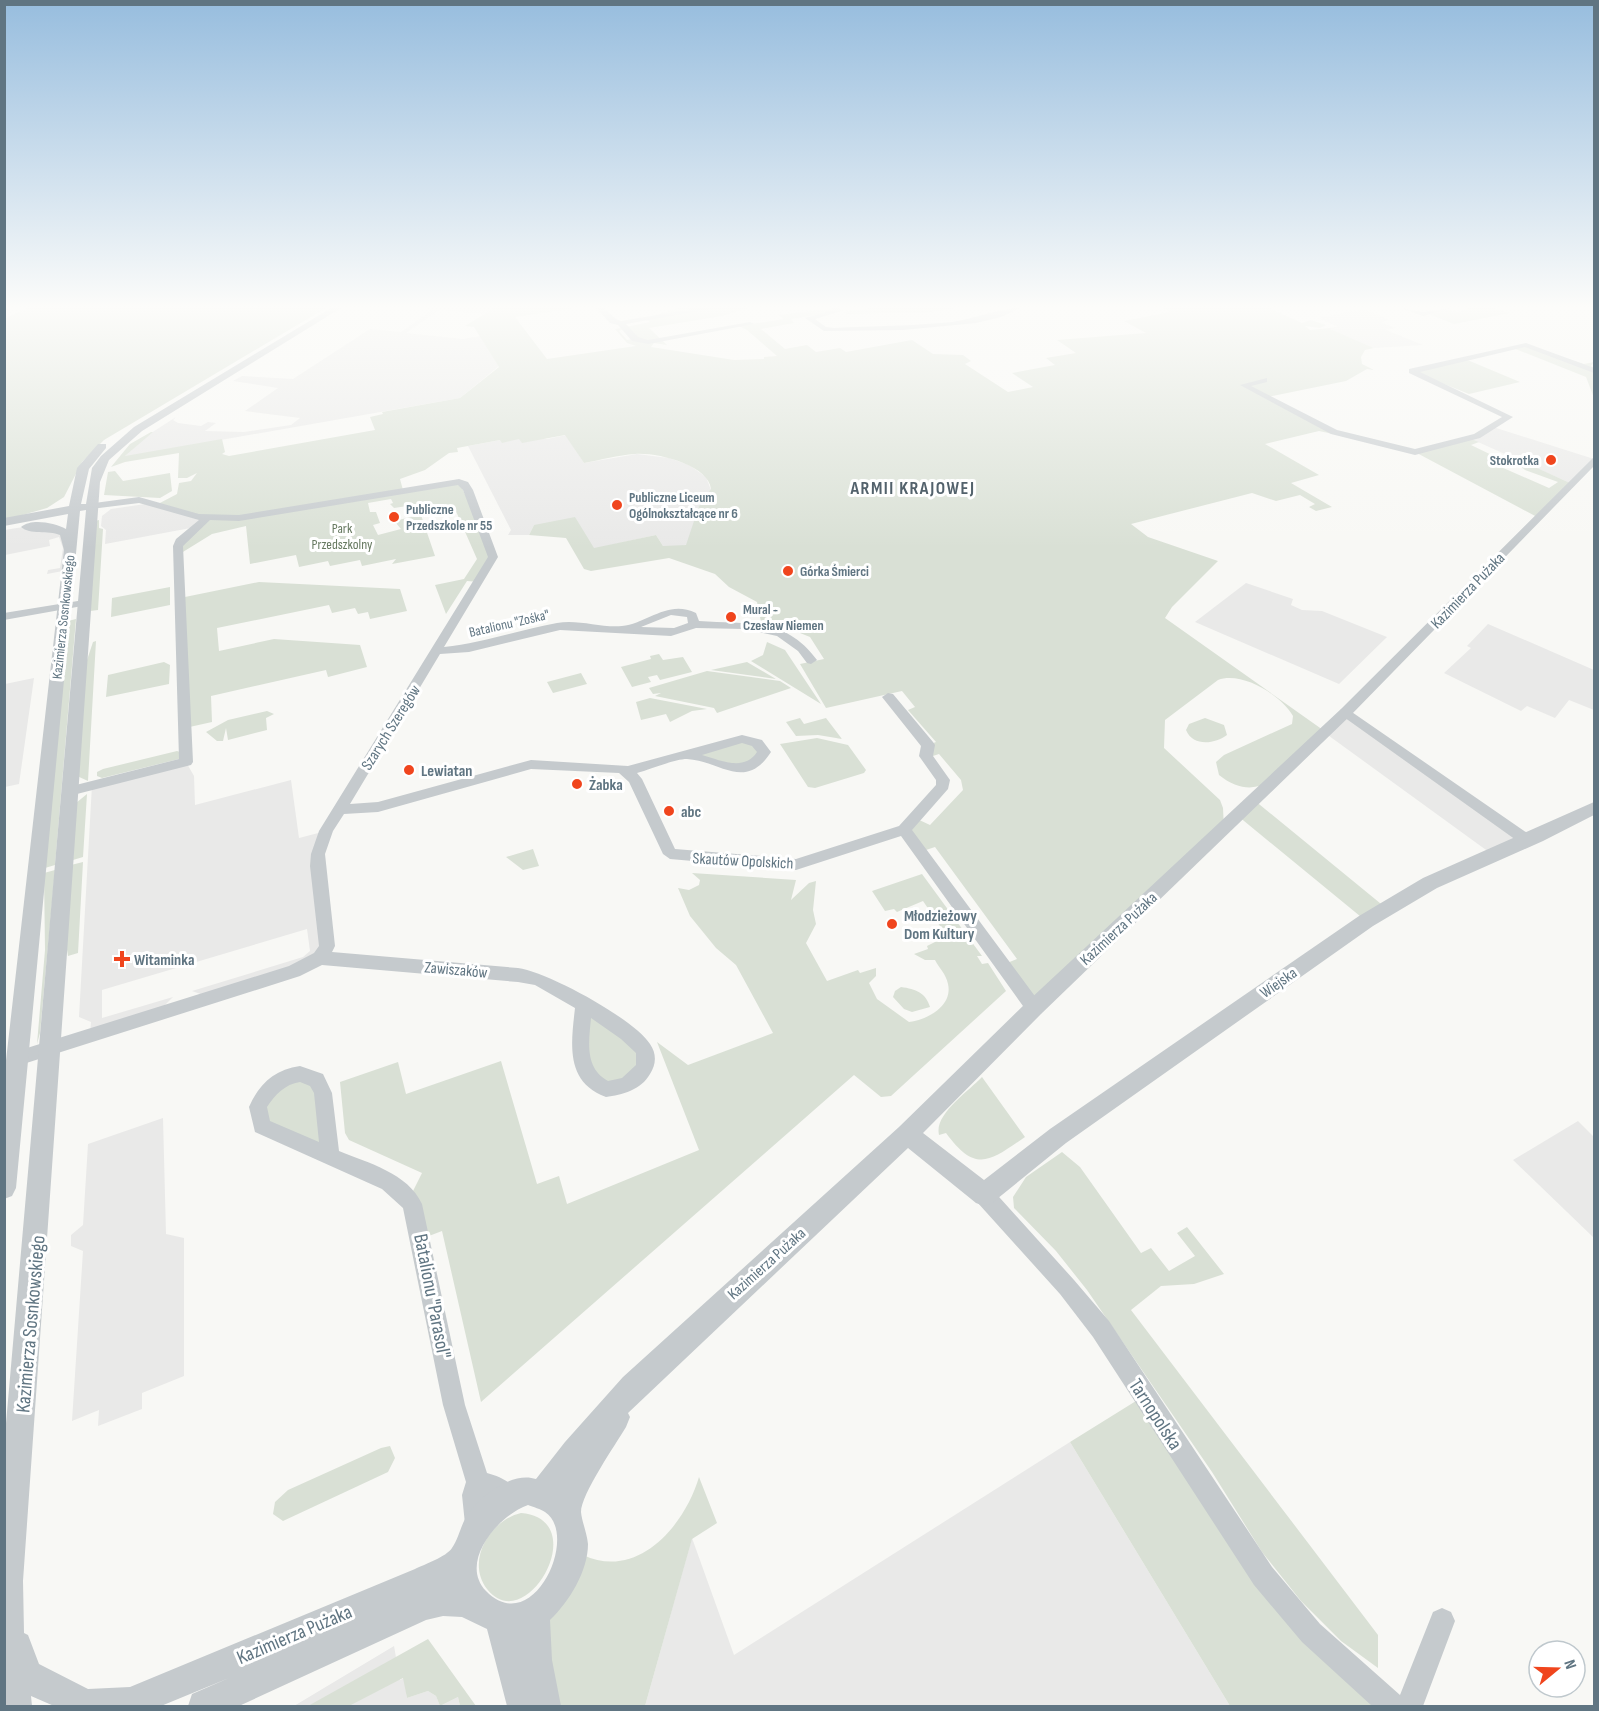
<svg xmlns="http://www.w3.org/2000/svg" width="1599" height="1711" viewBox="0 0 1599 1711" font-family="'Sofia Sans Condensed',sans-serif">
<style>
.built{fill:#e9e9e8}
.green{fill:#d9e0d5;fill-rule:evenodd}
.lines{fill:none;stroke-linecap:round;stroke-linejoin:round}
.minor{fill:#c5cacd;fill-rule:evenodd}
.tertiary{fill:#c5cacd;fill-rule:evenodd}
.rail{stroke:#a5adb2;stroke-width:2;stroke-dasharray:5 2;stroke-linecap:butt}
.poi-dot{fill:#f0451d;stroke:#fff;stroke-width:2}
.labels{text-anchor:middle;stroke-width:6;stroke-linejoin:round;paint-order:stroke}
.far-poi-label{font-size:14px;font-weight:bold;fill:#607582;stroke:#fff;text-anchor:start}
.far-park-label{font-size:14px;fill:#667960;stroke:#fff}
.far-street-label{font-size:14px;fill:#607582;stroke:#fff}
.street-label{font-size:16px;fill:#607582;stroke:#fff}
.poi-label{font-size:16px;font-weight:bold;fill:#607582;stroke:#fff;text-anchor:start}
.far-district-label{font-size:18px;font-weight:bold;letter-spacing:1.5px;fill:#53626c;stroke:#fff}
.near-street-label{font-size:20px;fill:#607582;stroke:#fff}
</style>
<rect width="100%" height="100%" fill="#f8f8f5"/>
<!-- built -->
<path class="built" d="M 423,308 L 494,308 L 486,314 L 439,310 L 406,333 L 463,339 L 480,336 L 499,366 L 460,398 L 124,457 L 148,435 L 176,417 L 173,420 L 178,423 L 201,426 L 208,422 L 216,423 L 205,431 L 244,432 L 291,425 L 300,418 L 245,411 L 278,388 L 233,381 L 242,376 L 293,379 L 370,329 L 401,332 L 432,310 Z
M 1363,309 L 1390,320 L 1381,322 L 1395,328 L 1386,330 L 1423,345 L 1374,348 L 1329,329 L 1338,327 L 1318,318 Z
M 1493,427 L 1594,459 L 1594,460 L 1570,483 L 1469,438 Z
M 566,435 L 584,463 L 637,454 L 669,458 L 689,465 L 706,477 L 711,490 L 699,506 L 688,544 L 679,547 L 663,546 L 656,535 L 593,549 L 534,525 L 529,535 L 508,535 L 511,530 L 468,446 L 517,437 L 547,439 Z
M 152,503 L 207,518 L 196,527 L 105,544 L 106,530 L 101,526 L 102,516 L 111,509 Z
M 30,526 L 62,530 L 68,570 L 47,574 L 48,570 L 60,568 L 63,548 L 59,537 L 49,540 L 50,546 L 5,555 L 4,530 Z
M 1246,583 L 1293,599 L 1291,605 L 1302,610 L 1322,611 L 1387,637 L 1339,684 L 1195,622 Z
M 1488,624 L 1594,670 L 1594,710 L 1569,700 L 1555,718 L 1527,706 L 1521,711 L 1444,673 L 1471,648 L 1467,646 Z
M 34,678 L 19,784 L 5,787 L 5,684 Z
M 1346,712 L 1528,841 L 1493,855 L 1325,733 Z
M 186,762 L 194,776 L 195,805 L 291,780 L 299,838 L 326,831 L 320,958 L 209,997 L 192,991 L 303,957 L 310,951 L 307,929 L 102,990 L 102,1018 L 173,997 L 156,1014 L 90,1034 L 91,1022 L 79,1017 L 92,785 Z
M 163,1118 L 166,1234 L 184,1238 L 184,1376 L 142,1393 L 142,1409 L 98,1426 L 99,1410 L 72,1421 L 83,1251 L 71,1246 L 71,1235 L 83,1225 L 88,1144 Z
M 1578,1121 L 1594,1137 L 1594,1238 L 1513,1160 Z
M 1070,1442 L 1230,1706 L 645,1706 L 692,1538 L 734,1655 Z
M 394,1646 L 400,1680 L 404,1678 L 407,1698 L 428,1691 L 436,1696 L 440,1706 L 458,1697 L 460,1706 L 294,1706 Z"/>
<!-- green -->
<path class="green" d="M 27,308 L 326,308 L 104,440 L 82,462 L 64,497 L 47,508 L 5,520 L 4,319 Z
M 494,308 L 576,308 L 515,317 L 547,359 L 636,346 L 627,343 L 615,329 L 621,328 L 623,329 L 619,331 L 627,340 L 637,338 L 626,327 L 650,322 L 646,319 L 677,308 L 748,308 L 722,316 L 649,328 L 667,345 L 654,343 L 651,347 L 734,360 L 764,359 L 764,357 L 777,356 L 747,330 L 739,326 L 784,319 L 779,315 L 835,308 L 837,309 L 834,312 L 791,319 L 794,323 L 761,329 L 785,349 L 807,345 L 816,352 L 840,348 L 846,352 L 912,340 L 933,354 L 963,355 L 971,361 L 965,364 L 1008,392 L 1033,387 L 1012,373 L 1055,365 L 1046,358 L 1076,353 L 1057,340 L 1146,333 L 1124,321 L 1170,312 L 1162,308 L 1269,308 L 1302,323 L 1311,320 L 1326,325 L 1320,328 L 1305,326 L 1310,330 L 1339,327 L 1330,329 L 1374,348 L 1365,350 L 1361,357 L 1362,364 L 1374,370 L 1367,369 L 1346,381 L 1268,397 L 1333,434 L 1319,431 L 1265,444 L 1319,475 L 1291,483 L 1332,507 L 1316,511 L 1309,507 L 1315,504 L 1300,495 L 1276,501 L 1252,493 L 1131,524 L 1148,537 L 1218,561 L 1172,607 L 1165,618 L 1323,730 C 1294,760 1264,811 1219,775 L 1216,762 L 1224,755 L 1292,724 L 1293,716 C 1281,695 1242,671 1218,680 L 1165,720 L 1164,748 L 1220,800 L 1223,808 L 1224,829 L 1034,1008 L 1002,965 L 1017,959 L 935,847 L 920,852 L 904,830 L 915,818 L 930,825 L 963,790 L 961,780 L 939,754 L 927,758 L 928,745 L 936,742 L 908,710 L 915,707 L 902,691 L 826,708 L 800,664 L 824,659 L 810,637 L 770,621 L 762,627 L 757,602 L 729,587 L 715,574 L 669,558 L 591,571 L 584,569 L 566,538 L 529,535 L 534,525 L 575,517 L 594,548 L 656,535 L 663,546 L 686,545 L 699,506 L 711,489 C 709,465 656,452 635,454 C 618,455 601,460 584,463 L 565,435 L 522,443 L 519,439 L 502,443 L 500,440 L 457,448 L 458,452 L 449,453 L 425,470 L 400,479 L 403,490 L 459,482 L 493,552 L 479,582 L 467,581 L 446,614 L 435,585 L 464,579 L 477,559 L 455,509 L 431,513 L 427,503 L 394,508 L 390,504 L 393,503 L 391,499 L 368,503 L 370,512 L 376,512 L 380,523 L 373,525 L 378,535 L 401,529 L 396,523 L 398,520 L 421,515 L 435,556 L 392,564 L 396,559 L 362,566 L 360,560 L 330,566 L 328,561 L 299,567 L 296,555 L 250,564 L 246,526 L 212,534 L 178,555 L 178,546 L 206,518 L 158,504 L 177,494 L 179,483 L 191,481 L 197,473 L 187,478 L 178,478 L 179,453 L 125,462 L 111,467 L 130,444 L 151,432 L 153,432 L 125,456 L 222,439 L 225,452 L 222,454 L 229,456 L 375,430 L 370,417 L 383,414 L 382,412 L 460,398 L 499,367 L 474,327 L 465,326 Z
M 869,308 L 956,308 L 931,312 L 847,314 L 844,312 Z
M 1469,308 L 1494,308 L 1510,313 L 1454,324 L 1426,313 L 1446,309 L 1457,312 Z
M 1526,345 L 1584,364 L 1594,362 L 1591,366 L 1594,368 L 1594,398 L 1586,377 L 1513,348 Z
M 1465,359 L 1520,382 L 1469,394 L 1412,371 Z
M 1469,438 L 1479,442 L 1471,445 L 1500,459 L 1513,457 L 1570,483 L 1537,517 L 1415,452 ZM 1511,459 L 1525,470 L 1558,482 L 1549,488 L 1501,467 L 1510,464 L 1506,461 Z
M 115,471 L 123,481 L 170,473 L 172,491 L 160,498 L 104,495 L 108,472 Z
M 99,520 L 99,528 L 103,529 L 98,610 L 90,611 L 95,521 Z
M 259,582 L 400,589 L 407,611 L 370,619 L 368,612 L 358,614 L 355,608 L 332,613 L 329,605 L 217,628 L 219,651 L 274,639 L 360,645 L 367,667 L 328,677 L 326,670 L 211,696 L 212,722 L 185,728 L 180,598 Z
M 170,587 L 170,605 L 111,617 L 112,598 Z
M 76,619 L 55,865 L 45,868 L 68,621 Z
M 96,641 L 88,781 L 77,776 L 86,663 L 93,642 Z
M 767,642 L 785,650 L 821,704 L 751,661 L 763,655 Z
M 659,654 L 663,660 L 683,657 L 692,672 L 660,680 L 657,675 L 648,677 L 651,682 L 632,687 L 621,667 L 651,659 L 650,656 Z
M 164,662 L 170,665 L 169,684 L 106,697 L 108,675 Z
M 747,662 L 776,679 L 711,670 Z
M 707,671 L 780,681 L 791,688 L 717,713 L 714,708 L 655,696 L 661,693 L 653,694 L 649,688 Z
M 581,673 L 587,684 L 553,693 L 547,682 Z
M 650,698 L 707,709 L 692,711 L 670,722 L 666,714 L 641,720 L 636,702 Z
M 267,711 L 274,714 L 266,718 L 267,730 L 228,740 L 226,728 L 223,741 L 217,741 L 206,732 L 228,720 Z
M 800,718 L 804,724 L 826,718 L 842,739 L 818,735 L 796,736 L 786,722 Z
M 1205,718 L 1224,725 L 1227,735 C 1215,744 1193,747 1186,730 L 1189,724 Z
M 817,738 L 848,745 L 866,770 L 864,773 L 815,788 L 808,787 L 780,744 Z
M 742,739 L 762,747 L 749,767 L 683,754 Z
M 177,751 L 180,752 L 179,759 L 102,778 L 97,776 L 97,772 L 103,769 Z
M 87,794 L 83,857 L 73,860 L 76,803 Z
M 1254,800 L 1386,908 L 1366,921 L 1238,816 Z
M 533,849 L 539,866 L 523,870 L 506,857 Z
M 83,862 L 78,953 L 68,956 L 66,943 L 71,865 Z
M 55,870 L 40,1033 L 37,1044 L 45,950 L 44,873 Z
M 692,873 L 796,880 L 791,900 L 809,883 L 816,881 L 813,910 L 816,924 L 806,943 L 827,981 L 858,970 L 860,973 L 876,968 L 876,976 L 869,983 L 877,999 L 909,1022 C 927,1020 953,1006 948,984 C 946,974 939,968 935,960 L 925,960 L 914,954 L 928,949 L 927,946 L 935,942 L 931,937 L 944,932 L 923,901 L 897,912 L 894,909 L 885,911 L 872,891 L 922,874 L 982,956 L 977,956 L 982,964 L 988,963 L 1006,991 L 891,1096 L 881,1097 L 854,1075 L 481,1402 L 442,1231 L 421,1239 L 409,1199 L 422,1173 L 349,1140 L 345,1133 L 340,1082 L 398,1062 L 406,1094 L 501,1061 L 537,1184 L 559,1176 L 567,1204 L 699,1150 L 657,1042 L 688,1065 L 773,1033 L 736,965 L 716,948 L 690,916 L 678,888 L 689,890 L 699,885 L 700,880 Z
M 901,987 C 916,989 926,993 930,1007 L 912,1012 L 904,1009 L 893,997 L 895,991 Z
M 584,1007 L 645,1053 L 629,1083 L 592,1081 Z
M 313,1077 L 330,1156 L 269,1131 L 258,1107 L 267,1091 Z
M 982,1077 L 1025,1137 C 990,1161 976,1174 946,1133 L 939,1135 C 934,1114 969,1091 982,1077 Z
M 1062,1152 L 1080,1167 L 1141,1253 L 1151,1248 L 1169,1271 L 1195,1256 L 1177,1233 L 1187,1227 L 1224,1274 L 1194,1284 L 1161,1286 L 1131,1310 L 1378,1635 L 1378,1668 L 1341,1641 L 1301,1601 L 1262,1552 L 1212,1472 L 1087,1290 L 1056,1251 L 1014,1208 L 1013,1197 L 1026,1177 Z
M 1144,1396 L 1224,1519 L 1357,1677 L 1392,1706 L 1230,1706 L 1070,1442 Z
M 390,1446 L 395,1458 L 388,1472 L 283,1521 L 273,1514 L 275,1502 L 288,1490 L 381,1448 Z
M 699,1477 L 717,1523 L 692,1539 L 645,1706 L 523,1706 L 518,1695 L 514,1619 L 583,1555 C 638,1581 685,1525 699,1477 Z
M 521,1513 C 594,1519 526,1639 487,1589 C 465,1560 491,1520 521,1513 Z
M 428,1639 L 476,1706 L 460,1706 L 458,1697 L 440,1706 L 436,1696 L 428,1691 L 407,1698 L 403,1678 L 349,1706 L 308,1706 Z"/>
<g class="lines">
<!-- minor -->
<path class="minor" d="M 596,308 L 604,308 L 616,319 L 621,321 L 699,308 L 716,308 L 626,324 L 638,337 L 648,340 L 750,322 L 754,324 L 648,344 L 632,341 L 618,325 L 610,323 Z
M 831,308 L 839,308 L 841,311 L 815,319 L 826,327 L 834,328 C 873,326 913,326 952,322 C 974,319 1000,308 1021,308 L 1001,317 L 976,323 L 903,330 L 824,331 L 805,318 L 833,310 Z
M 1401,308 L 1423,312 L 1451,308 L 1423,316 Z
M 1526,343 L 1594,368 L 1594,373 L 1525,347 L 1420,372 L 1513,417 L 1480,438 L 1415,455 L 1331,434 L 1240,385 L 1267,378 L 1267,382 L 1251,386 L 1337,430 L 1415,449 L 1474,434 L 1502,417 L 1409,373 L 1409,369 Z
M 459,479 L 468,482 L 473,490 L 498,557 L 444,647 C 483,643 519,630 557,623 C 578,619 601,628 622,626 C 648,623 668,599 696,613 L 699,621 C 747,625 785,616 817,660 L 811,664 L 807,663 L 798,651 L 777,636 L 744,629 L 696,628 L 671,636 L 560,630 L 469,652 L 440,654 L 350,804 L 378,802 L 531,760 L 628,766 L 742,735 L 762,740 L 771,752 C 745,792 721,761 687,759 C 674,759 649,770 637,773 L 642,779 L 675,849 L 796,859 L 899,826 L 936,785 L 936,780 L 919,756 L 921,746 L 882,697 L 888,693 L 893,694 L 933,742 L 935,745 L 933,756 L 950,780 L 948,789 L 912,830 L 1040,1003 L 1043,1008 L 1040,1013 L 1034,1015 L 1028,1013 L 901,836 L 796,870 L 670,859 L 663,854 L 629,782 L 619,773 L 531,769 L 378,812 L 344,814 L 333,831 L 325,854 L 335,946 L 332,952 L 518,968 C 548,972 634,1019 650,1044 C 657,1054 656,1065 650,1074 C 641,1090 622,1095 606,1097 C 565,1082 571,1044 575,1008 L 535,985 L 518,982 L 322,965 L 300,976 L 17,1066 L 11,1063 L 8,1058 L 11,1053 L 289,966 L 314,953 L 319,946 L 310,866 L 311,854 L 319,831 L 488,557 L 463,490 L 458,485 L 239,521 L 210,520 L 183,546 L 193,762 L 191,765 L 69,796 L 62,791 L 64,788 L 179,759 L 173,546 L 176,539 L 199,520 L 139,503 L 91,509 L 87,508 L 87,504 L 139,497 L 199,514 L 239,515 ZM 671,615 L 687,617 L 688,623 L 674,628 L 641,627 ZM 742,743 L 752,746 L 757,752 C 744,772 720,760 702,755 ZM 591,1018 L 621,1039 L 636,1053 L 636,1065 L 622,1078 L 608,1081 C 584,1068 589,1041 591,1018 Z
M 84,600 L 90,603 L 88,605 L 4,620 L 4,613 Z
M 1346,708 L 1533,837 L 1535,841 L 1533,845 L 1523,845 L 1341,715 L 1340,712 L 1341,709 Z
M 300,1066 L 323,1074 L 332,1093 L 339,1151 C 368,1163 408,1173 422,1204 L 465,1405 L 487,1473 C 501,1477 513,1482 519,1496 L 516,1505 L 507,1508 L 486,1497 L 489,1524 L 486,1533 L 477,1536 L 468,1533 L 465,1524 L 462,1495 L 466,1482 L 443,1405 L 403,1208 L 382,1189 L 255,1132 L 249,1107 C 259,1084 274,1070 300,1066 ZM 300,1082 L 310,1086 L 314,1093 L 319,1142 L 270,1121 L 267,1107 C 275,1095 285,1084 300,1082 Z
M 984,1186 L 991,1188 L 1074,1280 L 1109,1321 L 1272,1567 L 1320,1624 L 1400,1695 L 1433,1612 L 1442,1608 L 1451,1612 L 1455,1621 L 1423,1706 L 1372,1706 L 1302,1642 L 1254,1585 L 1093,1337 L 1060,1294 L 977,1202 L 974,1195 L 977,1188 Z"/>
<!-- tertiary -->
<path class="tertiary" d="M 331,308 L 341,308 L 142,431 L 109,460 L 100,482 L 23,1581 L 24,1633 L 28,1635 L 39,1664 L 88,1689 L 130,1687 L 415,1569 C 425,1564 446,1557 452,1548 C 459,1538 461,1524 468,1514 C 481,1495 513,1471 536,1479 L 565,1442 L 623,1377 L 899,1127 L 1027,1002 L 1341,709 L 1594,457 L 1594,466 L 1351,715 L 1041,1014 L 923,1133 L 984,1180 L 1050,1129 L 1359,916 L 1423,878 L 1594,802 L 1594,815 L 1543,841 L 1437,888 L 1373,926 L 1066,1143 L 992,1203 L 984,1206 L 976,1203 L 908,1148 L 628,1413 L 630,1417 L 626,1427 C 616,1444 581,1494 581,1512 C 582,1522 587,1533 588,1544 C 588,1571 569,1602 550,1620 L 552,1660 L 561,1706 L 507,1706 L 487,1629 L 462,1617 L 443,1616 L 426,1620 L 239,1706 L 188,1706 L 192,1694 L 229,1678 L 161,1706 L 54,1706 L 31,1696 L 32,1706 L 4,1706 L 4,1446 L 86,510 L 80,511 L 16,1188 L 12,1196 L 4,1199 L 4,1078 L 64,550 L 60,535 C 48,530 30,535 21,527 C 32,518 54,523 66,529 L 68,514 L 4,526 L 4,518 L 69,506 L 77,468 L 98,444 L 106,444 L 106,448 L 89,469 L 81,504 L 86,504 L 92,468 L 101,456 L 134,427 ZM 528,1505 C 533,1507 541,1509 545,1512 C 580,1535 533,1639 486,1591 C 458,1562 499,1515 528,1505 Z"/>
<!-- rail -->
<path class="rail" d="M 4,310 L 8,308"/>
</g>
<!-- sky -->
<linearGradient id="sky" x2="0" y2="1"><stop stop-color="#97bdde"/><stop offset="0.56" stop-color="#fcfcfa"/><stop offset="1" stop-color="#fcfcfa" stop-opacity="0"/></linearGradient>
<rect width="1599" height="548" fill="url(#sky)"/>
<!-- markers -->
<g class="poi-dot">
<circle cx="1551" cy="460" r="6"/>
<circle cx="617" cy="505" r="6"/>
<circle cx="394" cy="517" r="6"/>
<circle cx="788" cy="571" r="6"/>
<circle cx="731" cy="617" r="6"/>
<circle cx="409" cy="770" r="6"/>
<circle cx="577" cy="784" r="6"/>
<circle cx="669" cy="811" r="6"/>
<circle cx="892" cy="924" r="6"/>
<path d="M119 950h6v6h6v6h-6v6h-6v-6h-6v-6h6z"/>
</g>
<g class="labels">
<!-- far-poi labels -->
<g class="far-poi-label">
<text x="1539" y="465" text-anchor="end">Stokrotka</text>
<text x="629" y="502">Publiczne Liceum<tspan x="629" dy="16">Ogólnokształcące nr 6</tspan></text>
<text x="406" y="514">Publiczne<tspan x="406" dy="16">Przedszkole nr 55</tspan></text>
<text x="800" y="576">Górka Śmierci</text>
<text x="743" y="614">Mural -<tspan x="743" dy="16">Czesław Niemen</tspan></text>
</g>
<!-- far-park labels -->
<g class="far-park-label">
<text x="342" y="533">Park<tspan x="342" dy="16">Przedszkolny</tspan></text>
</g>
<!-- far-street labels -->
<g class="far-street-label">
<text transform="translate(63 617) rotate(-84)" y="5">Kazimierza Sosnkowskiego</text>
<text transform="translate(509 623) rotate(-13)" y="5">Batalionu "Zośka"</text>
</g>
<!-- street labels -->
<g class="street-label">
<text transform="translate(1467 590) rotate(-46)" y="6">Kazimierza Pużaka</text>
<text transform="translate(390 727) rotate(-58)" y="6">Szarych Szeregów</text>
<text transform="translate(743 860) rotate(3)" y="6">Skautów Opolskich</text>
<text transform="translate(1118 928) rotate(-43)" y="6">Kazimierza Pużaka</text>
<text transform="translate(456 969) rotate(5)" y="6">Zawiszaków</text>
<text transform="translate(1278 982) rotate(-35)" y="6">Wiejska</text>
<text transform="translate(766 1263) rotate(-42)" y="6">Kazimierza Pużaka</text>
</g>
<!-- poi labels -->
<g class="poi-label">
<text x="421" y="776">Lewiatan</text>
<text x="589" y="790">Żabka</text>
<text x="681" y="817">abc</text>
<text x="904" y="921">Młodzieżowy<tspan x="904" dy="18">Dom Kultury</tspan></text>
<text x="134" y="965">Witaminka</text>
</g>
<!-- far-district labels -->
<g class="far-district-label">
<text x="913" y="494">ARMII KRAJOWEJ</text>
</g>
<!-- near-street labels -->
<g class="near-street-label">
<text transform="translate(433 1296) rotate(79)" y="7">Batalionu "Parasol"</text>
<text transform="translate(30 1324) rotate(-85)" y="7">Kazimierza Sosnkowskiego</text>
<text transform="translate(1156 1414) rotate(57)" y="7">Tarnopolska</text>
<text transform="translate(294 1634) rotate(-23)" y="7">Kazimierza Pużaka</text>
</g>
</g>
<!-- border -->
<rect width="1599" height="1711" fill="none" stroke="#607582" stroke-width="12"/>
<!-- north arrow -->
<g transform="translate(1557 1669) rotate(71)"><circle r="28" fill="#ffffff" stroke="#bfc8cd" stroke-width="1.5"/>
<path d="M0-4.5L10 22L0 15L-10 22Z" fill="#f0451d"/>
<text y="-9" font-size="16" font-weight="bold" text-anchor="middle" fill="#607582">N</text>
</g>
</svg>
